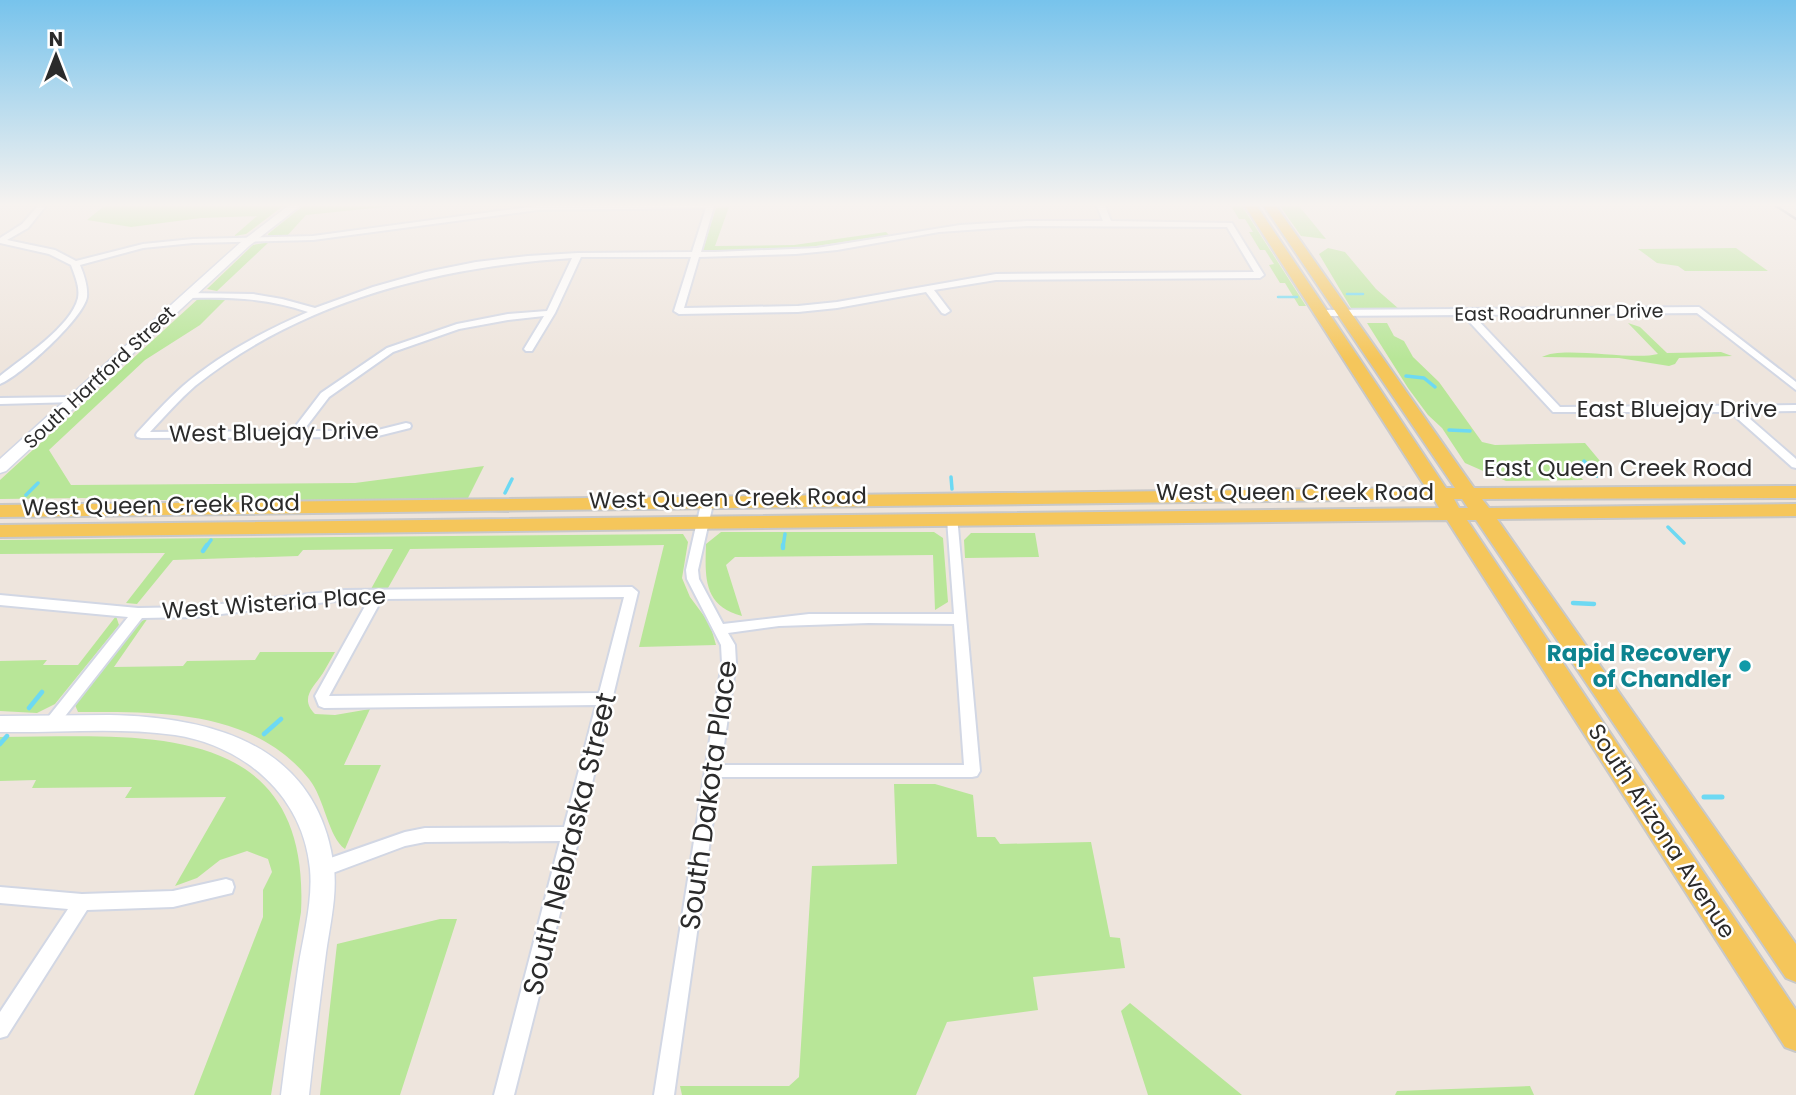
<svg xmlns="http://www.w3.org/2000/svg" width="1796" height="1095" viewBox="0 0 1796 1095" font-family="Poppins,sans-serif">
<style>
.green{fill:#b8e698}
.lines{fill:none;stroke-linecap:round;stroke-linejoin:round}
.stream-far3{stroke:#6dd9f3;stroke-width:2.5}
.stream-far2{stroke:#6dd9f3;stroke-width:3.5}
.stream-far1{stroke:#6dd9f3;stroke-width:4.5}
.stream{stroke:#6dd9f3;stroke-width:5}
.street-casing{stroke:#d2d7e4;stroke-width:4}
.secondary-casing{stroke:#d2d7e4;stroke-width:3}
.primary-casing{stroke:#c8c8c8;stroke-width:4}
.street{fill:#fff;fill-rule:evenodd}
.secondary{fill:#fff;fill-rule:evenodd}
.primary{fill:#f5c65b;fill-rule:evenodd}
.rail{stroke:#a0a5b6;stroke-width:2.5}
.culture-dot{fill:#0f9aa8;stroke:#fff;stroke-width:2.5}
.labels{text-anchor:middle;stroke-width:5;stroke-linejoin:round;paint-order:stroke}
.far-street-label{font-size:19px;fill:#2b2b2b;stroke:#fff}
.street-label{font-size:23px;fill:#2b2b2b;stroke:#fff}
.culture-label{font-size:23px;font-weight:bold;fill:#0d838f;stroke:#fff;text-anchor:end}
.near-street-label{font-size:28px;fill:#2b2b2b;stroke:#fff}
</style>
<rect width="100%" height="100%" fill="#eee5dd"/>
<!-- green -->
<path class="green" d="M 104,206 L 283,206 L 246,234 L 234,236 L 257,216 L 201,218 L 131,227 L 87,220 Z
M 303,206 L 394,206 L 306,215 L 286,237 L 269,237 L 268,234 Z
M 1231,206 L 1242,206 L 1306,306 L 1299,306 L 1285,283 L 1280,283 L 1269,265 L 1274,264 L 1265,250 L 1260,250 L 1249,232 L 1253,232 L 1245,219 L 1239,219 Z
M 1280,206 L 1299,206 L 1326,239 L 1301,236 Z
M 729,207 L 715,246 L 794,245 L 886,232 L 889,235 L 789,250 L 703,250 L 716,208 Z
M 269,242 L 217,291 L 207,289 L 253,245 Z
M 1328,248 L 1345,252 L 1376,289 L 1399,309 L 1355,310 L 1351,308 L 1319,254 Z
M 1736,248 L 1768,271 L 1685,271 L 1678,266 L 1657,263 L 1638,249 Z
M 199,298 L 227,298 L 200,325 L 145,360 L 49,450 L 71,485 L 355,483 L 484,466 L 468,498 L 202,501 L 82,498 L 0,499 L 0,480 Z
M 1367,323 L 1387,323 L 1394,336 L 1404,341 L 1413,357 L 1439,382 L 1482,442 L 1495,445 L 1585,443 L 1605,467 L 1581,472 L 1579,475 L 1583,480 L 1506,481 L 1465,463 L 1442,428 L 1428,415 L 1408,388 Z
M 1628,323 L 1640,327 L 1667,353 L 1721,352 L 1732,356 L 1679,358 L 1675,364 L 1669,366 L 1619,358 L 1542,357 C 1562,345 1632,361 1658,354 Z
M 721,532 L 934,532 L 943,538 L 948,602 L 935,610 L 933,555 L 735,557 L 726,565 L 742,616 C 703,606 705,577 706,544 Z
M 971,533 L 1035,533 L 1039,557 L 965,558 L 964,540 Z
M 683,534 L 688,542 L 682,578 L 690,597 L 710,624 L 716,645 L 639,647 L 664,545 L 410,549 L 388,588 L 371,589 L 393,549 L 303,550 L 298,556 L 173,560 L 137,604 L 126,603 L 165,553 L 0,554 L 0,540 Z
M 116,616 L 119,625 L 55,704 L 37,713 L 0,711 L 0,661 L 47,660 L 43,665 L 78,665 Z
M 148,618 L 114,667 L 183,666 L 187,661 L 255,660 L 260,652 L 335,652 C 331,659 327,666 323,673 C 314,687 299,698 315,714 L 335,715 L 370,709 L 344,765 L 381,765 L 345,849 C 328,837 325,799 309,779 C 253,709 158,712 78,712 L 75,705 L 138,623 Z
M 0,737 C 138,737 311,715 301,912 L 271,1095 L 194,1095 L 263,917 L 263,890 L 272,872 L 268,859 L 247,851 L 220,860 L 197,878 L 175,886 L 226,797 L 125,798 L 132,787 L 32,788 L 36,780 L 0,781 Z
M 894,784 L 935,784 L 973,795 L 977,837 L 995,837 L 1000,844 L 1091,842 L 1110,937 L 1120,938 L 1125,968 L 1033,977 L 1038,1010 L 947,1022 L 916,1095 L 682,1095 L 680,1086 L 789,1086 L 799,1077 L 812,866 L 897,864 Z
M 440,919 L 457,919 L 400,1095 L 320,1095 L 337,944 Z
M 1130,1003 L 1242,1095 L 1148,1095 L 1121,1011 Z
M 1530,1086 L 1534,1095 L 1395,1095 L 1397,1091 Z"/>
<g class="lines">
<!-- stream-far3 -->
<path class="stream-far3" d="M 1347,294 L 1363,294
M 1278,297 L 1297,297"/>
<!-- stream-far2 -->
<path class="stream-far2" d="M 1406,376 L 1424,378 L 1435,387
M 1449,430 L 1470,431
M 1584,461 L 1597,476
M 951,477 L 952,489
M 505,493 L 512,479
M 26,495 L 38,483
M 1668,527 L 1684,543
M 206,547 L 211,540
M 783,547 L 785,534"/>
<!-- stream-far1 -->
<path class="stream-far1" d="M 783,548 L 783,545
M 203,551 L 207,545
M 1573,603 L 1594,604
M 29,708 L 42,692
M 264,734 L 281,719
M 0,744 L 7,736"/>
<!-- stream -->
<path class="stream" d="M 1704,797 L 1722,797"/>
<defs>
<path id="street" d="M 38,206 L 45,207 L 28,228 L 7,240 L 55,250 L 76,261 L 143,244 L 193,239 L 313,236 L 537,206 L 714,206 L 701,252 L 715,252 L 817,248 L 960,225 L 1027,221 L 1103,221 L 1097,206 L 1105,206 L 1111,221 L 1232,223 L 1264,275 L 1260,278 L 996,280 L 934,290 L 950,311 L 945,314 L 942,313 L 926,292 L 837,308 L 798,312 L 679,314 L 674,311 L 691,257 L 581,257 L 555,313 L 532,351 L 526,351 L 524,349 L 544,316 L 508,320 L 459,329 L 393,352 L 329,397 L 303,431 L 374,431 L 406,423 L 410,424 L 411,426 L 410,428 L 374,437 L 141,438 L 137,437 L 136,435 L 137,433 C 152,417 166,401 183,386 C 219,355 264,331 308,312 C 268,298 230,297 189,298 L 186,297 L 186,293 L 253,294 L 282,299 L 315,308 L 373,287 L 426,272 L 476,262 L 528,256 L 578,253 L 692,252 L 706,208 L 538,210 L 313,240 L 193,243 L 143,248 L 80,265 C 84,275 88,286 87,297 C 83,319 20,376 0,384 L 0,376 C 22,358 71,327 78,298 C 80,287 75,276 71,265 L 49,254 L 0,243 L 0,238 L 22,224 ZM 1027,226 L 1227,227 L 1254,272 L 996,274 L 837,302 L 798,306 L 684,308 L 699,257 L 796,254 L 837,250 L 939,232 ZM 572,258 L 547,311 L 508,314 L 457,324 L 387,348 L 321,393 L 292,431 L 150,432 C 165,416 179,400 195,386 C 302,300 438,267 572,258 Z
M 1699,307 L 1796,382 L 1796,390 L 1697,313 L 1473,315 L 1560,407 L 1796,405 L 1796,411 L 1742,412 L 1796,459 L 1796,468 L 1792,467 L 1730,412 L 1553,412 L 1463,315 L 1322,316 L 1317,313 L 1322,310 Z
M 73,397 L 78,400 L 77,402 L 0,404 L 0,398 Z
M 707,500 L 713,504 L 698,570 L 699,579 L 723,624 L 809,614 L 954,614 L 947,519 L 953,515 L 957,516 L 980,771 L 977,776 L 972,777 L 719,777 L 674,1095 L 654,1095 L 722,663 L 721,645 L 687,579 L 686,570 L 701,504 ZM 869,623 L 954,624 L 964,765 L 721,765 L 736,663 L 735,645 L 728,633 L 779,626 Z
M 632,587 L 638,592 L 613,696 L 614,699 L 611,703 L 580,834 L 514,1095 L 494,1095 L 560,841 L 425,842 L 405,846 L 322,877 L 316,874 L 314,869 L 316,864 L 322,861 L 405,832 L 425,828 L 564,827 L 596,705 L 324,708 L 319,706 L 315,696 L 369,599 L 345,600 L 195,617 L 142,618 L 55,729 L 50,731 L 45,729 L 43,725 L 45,721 L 128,617 L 0,605 L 0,595 L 138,608 L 195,607 L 345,590 ZM 624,597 L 599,693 L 329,696 L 382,599 Z
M 226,879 L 232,881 L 234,887 L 232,893 L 173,907 L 87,910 L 7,1036 L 0,1038 L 0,1012 L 68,909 L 0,903 L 0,887 L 82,894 L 173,891 Z"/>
<path id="secondary" d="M 288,206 L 300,206 L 249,246 L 6,471 L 0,473 L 0,459 L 241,242 Z
M 109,715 C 215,717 319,746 334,868 C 337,896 330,925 326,953 C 320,1000 314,1048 309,1095 L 281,1095 C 286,1053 292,1011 298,969 C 303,937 313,902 310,869 C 303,796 245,746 175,735 C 117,727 58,733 0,732 L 0,716 Z"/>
<path id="primary" d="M 1245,206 L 1257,206 L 1446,488 L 1455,488 L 1264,206 L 1276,206 L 1474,488 L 1796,486 L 1796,498 L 1482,499 L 1489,508 L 1796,504 L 1796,516 L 1497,519 L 1796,944 L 1796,982 L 1786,978 L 1476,520 L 1467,520 L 1796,1010 L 1796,1051 L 1785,1047 L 1447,520 L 0,537 L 0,525 L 1439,508 L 1434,499 L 0,517 L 0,505 L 1426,488 ZM 1454,499 L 1462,499 L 1468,508 L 1459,508 Z"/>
</defs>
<!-- street casing -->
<use href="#street" class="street-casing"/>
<!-- secondary casing -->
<use href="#secondary" class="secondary-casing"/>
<!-- primary casing -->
<use href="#primary" class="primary-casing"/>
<!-- street -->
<use href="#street" class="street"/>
<!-- secondary -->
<use href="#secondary" class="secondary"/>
<!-- primary -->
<use href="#primary" class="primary"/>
<!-- rail -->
<path class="rail" d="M 1776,206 L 1796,219"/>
</g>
<!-- sky -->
<linearGradient id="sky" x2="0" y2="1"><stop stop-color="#77c3ec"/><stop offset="0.57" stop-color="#f7f3f0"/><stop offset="1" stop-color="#f7f3f0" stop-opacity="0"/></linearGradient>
<rect width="1796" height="359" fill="url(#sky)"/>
<!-- markers -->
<circle class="culture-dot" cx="1745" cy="666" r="7"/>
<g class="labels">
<!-- far-street labels -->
<g class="far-street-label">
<text transform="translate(1559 312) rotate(-1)" y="7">East Roadrunner Drive</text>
<text transform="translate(99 377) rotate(-43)" y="7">South Hartford Street</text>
</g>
<!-- street labels -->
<g class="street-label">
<text x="1677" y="417">East Bluejay Drive</text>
<text transform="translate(274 432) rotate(-1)" y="8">West Bluejay Drive</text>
<text x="1618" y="476">East Queen Creek Road</text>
<text x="1295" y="500">West Queen Creek Road</text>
<text transform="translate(728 498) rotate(-1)" y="8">West Queen Creek Road</text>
<text transform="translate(161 505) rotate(-1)" y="8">West Queen Creek Road</text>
<text transform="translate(274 603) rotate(-4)" y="8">West Wisteria Place</text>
<text transform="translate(1662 831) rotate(57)" y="8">South Arizona Avenue</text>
</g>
<!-- culture labels -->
<g class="culture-label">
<text x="1731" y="661">Rapid Recovery<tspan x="1731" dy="26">of Chandler</tspan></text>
</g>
<!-- near-street labels -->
<g class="near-street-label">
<text transform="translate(708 795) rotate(-82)" y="10">South Dakota Place</text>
<text transform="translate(569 844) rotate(-76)" y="10">South Nebraska Street</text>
</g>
</g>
<!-- north arrow -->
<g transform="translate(56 56)" stroke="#ffffff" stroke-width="5" paint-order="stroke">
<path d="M0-5L12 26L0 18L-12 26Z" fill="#2b2b2b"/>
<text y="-10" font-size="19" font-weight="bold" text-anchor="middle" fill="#2b2b2b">N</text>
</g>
</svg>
